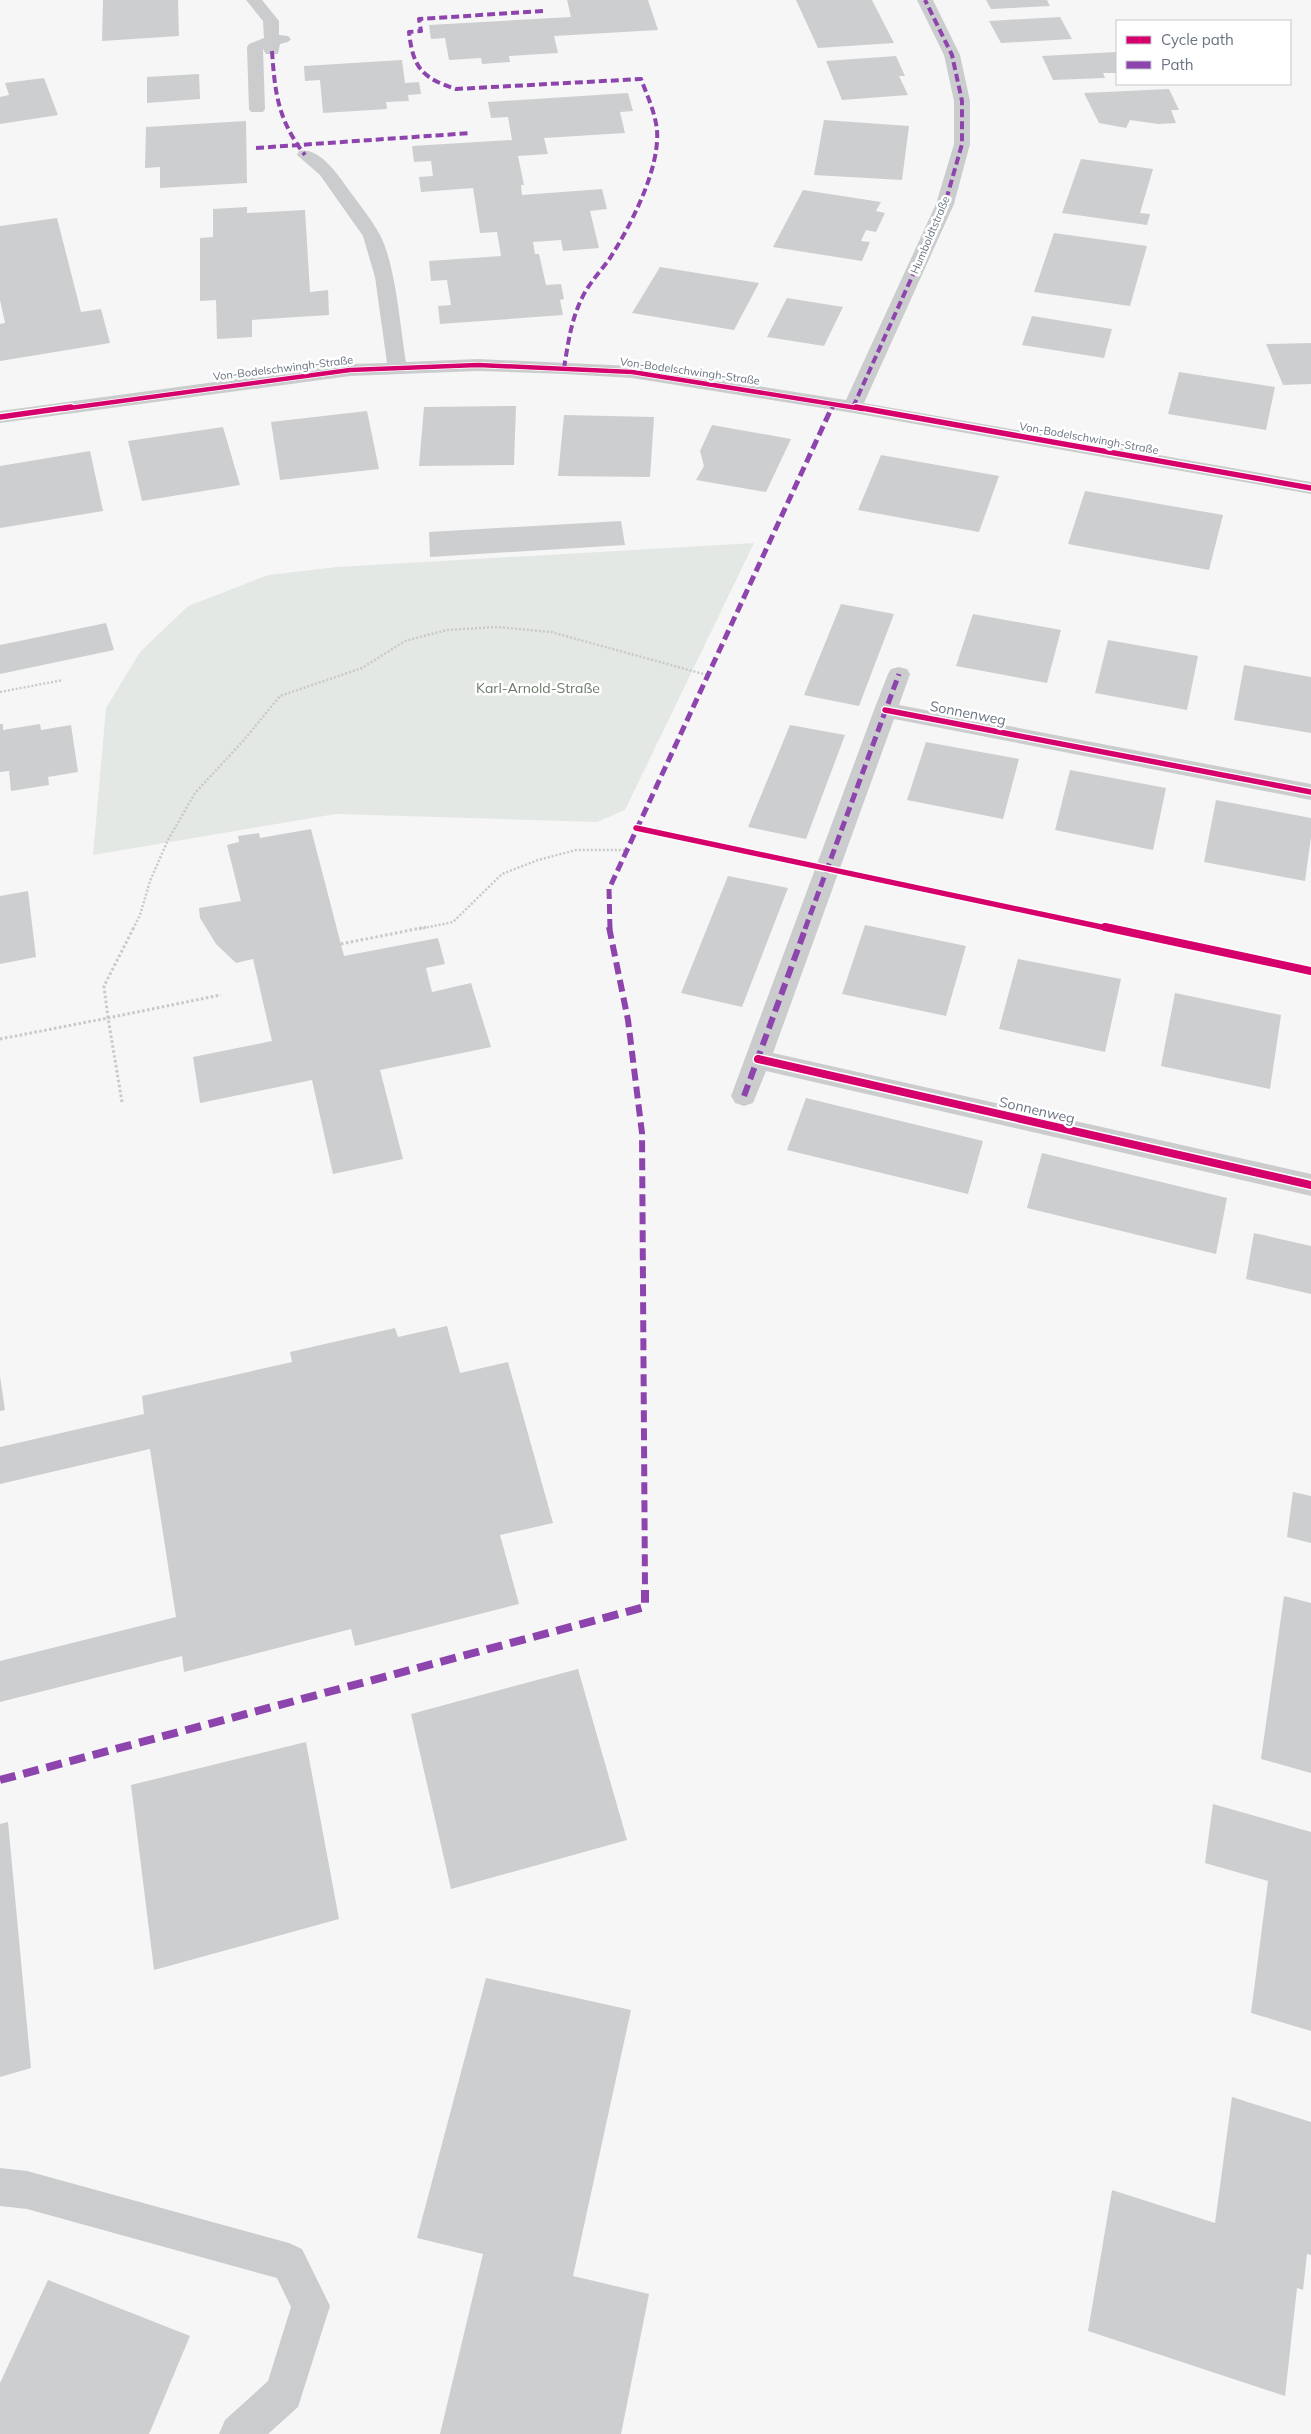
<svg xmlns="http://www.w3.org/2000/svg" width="1311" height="2434" viewBox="0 0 1311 2434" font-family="Mulish,sans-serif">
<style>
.green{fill:#e4e8e4}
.building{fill:#cdcecf}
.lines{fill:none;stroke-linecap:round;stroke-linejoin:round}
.path-far1{stroke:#c8c9ca;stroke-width:2.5;stroke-dasharray:2 2;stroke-linecap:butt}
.path{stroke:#c8c9ca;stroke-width:3;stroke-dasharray:2.5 2.5;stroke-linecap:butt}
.minor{fill:#cbcccd;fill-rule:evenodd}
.quiet-far3{stroke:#8e44ad;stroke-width:4;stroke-dasharray:8 4;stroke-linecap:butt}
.quiet-far2{stroke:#8e44ad;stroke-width:5;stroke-dasharray:10 5;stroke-linecap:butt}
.quiet-far1{stroke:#8e44ad;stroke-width:6;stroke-dasharray:12 6;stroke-linecap:butt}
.quiet{stroke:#8e44ad;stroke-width:8;stroke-dasharray:16 8;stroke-linecap:butt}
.cycleway-far2-casing{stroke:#fff;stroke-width:6}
.cycleway-far1-casing{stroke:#fff;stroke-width:8}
.cycleway-casing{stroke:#fff;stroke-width:11}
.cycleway-far2{stroke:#d6006c;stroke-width:4.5}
.cycleway-far1{stroke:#d6006c;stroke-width:5.5}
.cycleway{stroke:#d6006c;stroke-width:8}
.labels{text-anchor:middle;stroke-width:5;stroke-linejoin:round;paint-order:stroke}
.far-street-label{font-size:11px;fill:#6a7482;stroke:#fff}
.park-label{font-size:14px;fill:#697a68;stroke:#fff}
.street-label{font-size:14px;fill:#6a7482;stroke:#fff}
</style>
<rect width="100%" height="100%" fill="#f6f6f6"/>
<!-- green -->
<path class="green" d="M 754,543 L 625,810 L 597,822 L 336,814 L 93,855 L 106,708 L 140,652 L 188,606 L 268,575 L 337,567 Z"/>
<!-- building -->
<path class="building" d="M 103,0 L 178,0 L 179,36 L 102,41 Z
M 567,0 L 648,0 L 658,30 L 554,36 L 558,53 L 509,56 L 510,62 L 482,64 L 481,58 L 449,60 L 445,38 L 431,39 L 429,25 L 571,17 Z
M 796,0 L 872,0 L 894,43 L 818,48 Z
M 986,0 L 1047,0 L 1050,6 L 991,9 Z
M 1060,17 L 1072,39 L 1001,43 L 989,21 Z
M 1117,52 L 1117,73 L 1103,73 L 1105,78 L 1053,80 L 1042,56 Z
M 896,56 L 905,76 L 899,76 L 908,95 L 842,100 L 826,61 Z
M 402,60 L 405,83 L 419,82 L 421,94 L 408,95 L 409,101 L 386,102 L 387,109 L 323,113 L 320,80 L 305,81 L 304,66 Z
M 199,74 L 200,99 L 147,103 L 147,77 Z
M 44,78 L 58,115 L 0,124 L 0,97 L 9,95 L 5,83 Z
M 1169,89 L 1179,110 L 1171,110 L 1176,123 L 1158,124 L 1130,120 L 1126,128 L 1099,123 L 1084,93 Z
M 628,93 L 633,111 L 620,112 L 625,133 L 544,138 L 548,154 L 518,156 L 524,185 L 521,185 L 522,195 L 602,189 L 607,209 L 590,211 L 599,248 L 563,251 L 561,240 L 533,242 L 535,254 L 539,254 L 546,285 L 561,284 L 564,299 L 560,300 L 563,315 L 440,324 L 438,306 L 451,305 L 447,280 L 431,281 L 429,261 L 501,256 L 497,232 L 480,233 L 473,188 L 421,192 L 419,177 L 433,176 L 431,161 L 414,162 L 412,146 L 512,140 L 508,117 L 491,118 L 488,102 Z
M 824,120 L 909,126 L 902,180 L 814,175 Z
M 246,121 L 247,183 L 160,188 L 160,167 L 145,168 L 146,127 Z
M 1081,159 L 1153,169 L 1140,213 L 1150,214 L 1147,225 L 1062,213 Z
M 803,190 L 881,202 L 876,211 L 885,213 L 876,232 L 866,230 L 861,241 L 870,242 L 862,261 L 773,247 Z
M 247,207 L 247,213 L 305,210 L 310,292 L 328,290 L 329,315 L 252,320 L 252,337 L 217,339 L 216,300 L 200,301 L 200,238 L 213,237 L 213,209 Z
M 57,218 L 81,312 L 101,309 L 110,343 L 0,361 L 0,324 L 5,323 L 0,300 L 0,226 Z
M 1054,233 L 1147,246 L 1130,306 L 1034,292 Z
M 660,267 L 759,283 L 734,330 L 632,313 Z
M 787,298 L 843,307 L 824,346 L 767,337 Z
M 1032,316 L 1112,329 L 1104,358 L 1022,345 Z
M 1311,343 L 1311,384 L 1283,385 L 1266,344 Z
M 1179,372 L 1275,387 L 1266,430 L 1168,414 Z
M 516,406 L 514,465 L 419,466 L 424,407 Z
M 367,411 L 379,469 L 280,480 L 271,422 Z
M 564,415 L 654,417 L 650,477 L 558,476 Z
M 712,425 L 791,439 L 766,492 L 696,480 L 704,466 L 700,451 Z
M 223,427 L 240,485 L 142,501 L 128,441 Z
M 90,451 L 103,511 L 0,528 L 0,466 Z
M 881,455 L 999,476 L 979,532 L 858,510 Z
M 1085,491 L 1223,515 L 1209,570 L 1068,544 Z
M 621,521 L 625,545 L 430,557 L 429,532 Z
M 841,604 L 894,614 L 859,706 L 804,695 Z
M 973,614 L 1061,630 L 1047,683 L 956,666 Z
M 106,623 L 114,650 L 0,674 L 0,645 Z
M 1108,640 L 1198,656 L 1187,710 L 1095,693 Z
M 1244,665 L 1311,677 L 1311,733 L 1234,720 Z
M 0,724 L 3,724 L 3,730 L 40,724 L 41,730 L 71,725 L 78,772 L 48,777 L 49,785 L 11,791 L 9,771 L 0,772 Z
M 790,725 L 845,735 L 806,839 L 748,827 Z
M 926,742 L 1019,759 L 1003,819 L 907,800 Z
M 1070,770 L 1166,788 L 1153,850 L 1055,830 Z
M 1216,800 L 1311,818 L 1311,837 L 1305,881 L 1204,862 Z
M 311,829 L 344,956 L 438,938 L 445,964 L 426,968 L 432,992 L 471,983 L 491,1047 L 380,1070 L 403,1159 L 333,1174 L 312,1080 L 200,1103 L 193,1057 L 272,1041 L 253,959 L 236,963 L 216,944 L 200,918 L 199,908 L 241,901 L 227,845 L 239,842 L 238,836 L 259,833 L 260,838 Z
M 728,876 L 788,888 L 742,1007 L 681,993 Z
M 28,891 L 36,957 L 0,964 L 0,896 Z
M 865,925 L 966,946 L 946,1016 L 842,994 Z
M 1018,959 L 1121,979 L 1105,1052 L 999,1029 Z
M 1175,993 L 1281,1015 L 1270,1089 L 1161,1066 Z
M 806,1098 L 983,1141 L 968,1194 L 787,1150 Z
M 1042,1153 L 1227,1198 L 1216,1254 L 1027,1208 Z
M 1254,1233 L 1311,1246 L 1311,1294 L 1246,1279 Z
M 447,1326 L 460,1373 L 508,1362 L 553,1523 L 500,1535 L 519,1604 L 355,1646 L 351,1629 L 184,1672 L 182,1656 L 0,1702 L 0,1661 L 176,1617 L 150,1449 L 0,1484 L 0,1447 L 144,1414 L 142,1396 L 292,1362 L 290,1352 L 395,1328 L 398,1337 Z
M 0,1376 L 5,1410 L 0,1411 Z
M 1293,1492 L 1311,1496 L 1311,1543 L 1287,1537 Z
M 1284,1596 L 1311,1603 L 1311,1773 L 1261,1759 Z
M 578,1669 L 627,1840 L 451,1889 L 411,1714 Z
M 306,1742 L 339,1919 L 154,1970 L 131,1785 Z
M 1213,1804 L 1311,1832 L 1311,2031 L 1251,2013 L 1268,1881 L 1205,1863 Z
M 8,1822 L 31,2068 L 0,2077 L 0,1824 Z
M 486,1978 L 631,2010 L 573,2276 L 649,2294 L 621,2434 L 440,2434 L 483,2254 L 417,2238 Z
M 1232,2097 L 1311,2122 L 1311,2255 L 1307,2254 L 1303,2290 L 1297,2288 L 1285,2396 L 1088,2331 L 1112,2190 L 1215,2223 Z
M 48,2280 L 190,2336 L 149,2434 L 0,2434 L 0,2383 Z"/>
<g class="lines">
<!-- path-far1 -->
<path class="path-far1" d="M 0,692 L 63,680
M 133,929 L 140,915 L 150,881 L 168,840 L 195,793 L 243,741 L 280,696 L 362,668 L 405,641 L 447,630 L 497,627 L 551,632 L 707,675
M 419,929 L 453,922 L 502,874 L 538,860 L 576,850 L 626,850"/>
<!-- path -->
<path class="path" d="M 341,944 L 426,927
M 0,1039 L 108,1018 L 104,986 L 134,927
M 122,1102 L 108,1018 L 221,995"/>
<!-- minor -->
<path class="minor" d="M 246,0 L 262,0 L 279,21 L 279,35 L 288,36 L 291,39 L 288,42 L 280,44 L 278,54 L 266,54 L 263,49 L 265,109 L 263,112 L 251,112 L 249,109 L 247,47 L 249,44 L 264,38 L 263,21 Z
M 917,0 L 933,0 L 960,55 L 970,101 L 970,144 L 954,204 L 864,403 L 1311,482 L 1311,494 L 853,413 L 632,378 L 564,374 L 478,371 L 350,376 L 0,423 L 0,411 L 350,364 L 387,363 L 375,277 L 363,236 L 320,175 L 297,155 L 299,151 C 316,147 332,167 341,179 C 353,197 370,216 380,235 C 396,266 400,327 406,362 L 478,359 L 632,366 L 846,400 L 936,204 L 954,144 L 954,101 L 944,55 Z
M 899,667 L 907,669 L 910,674 L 899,705 L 1311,784 L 1311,800 L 894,719 L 773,1053 L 1311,1174 L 1311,1196 L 766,1071 L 753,1103 L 744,1106 L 735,1103 L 731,1096 L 874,710 L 888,674 L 891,669 Z
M 0,2168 L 27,2171 L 289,2243 L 302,2249 L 330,2306 L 298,2407 L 268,2434 L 219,2434 L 225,2420 L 268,2381 L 291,2307 L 277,2278 L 27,2209 L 0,2206 Z"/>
<!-- quiet-far3 -->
<path class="quiet-far3" d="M 543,11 L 419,19 L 421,31 L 409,32 C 413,68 422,78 456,89 L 641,79 C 647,95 655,112 657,130 C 660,169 631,225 610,258 C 601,271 589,283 582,298 C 571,320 568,344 564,368
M 272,51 C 275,94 278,120 305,155
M 256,148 L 471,133
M 853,407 L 945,204 L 962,144 L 962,101 L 952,55 L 925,0
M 832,409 L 834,404"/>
<!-- quiet-far2 -->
<path class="quiet-far2" d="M 610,929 L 609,889 L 832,407
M 805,929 L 899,674"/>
<!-- quiet-far1 -->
<path class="quiet-far1" d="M 609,927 L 628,1020 L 642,1133 L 645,1591
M 744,1096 L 806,927"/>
<!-- quiet -->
<path class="quiet" d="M 0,1780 L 645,1607 L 645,1590"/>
<defs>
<path id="cycleway-far2" d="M 62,409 L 350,370 L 478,365 L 632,372 L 863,409"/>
<path id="cycleway-far1" d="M 856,407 L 1311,488
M 0,417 L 71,407
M 885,710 L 1311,792
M 636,828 L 1111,929"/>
<path id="cycleway" d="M 1105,927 L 1311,971
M 758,1059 L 1311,1185"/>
</defs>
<!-- cycleway-far2 casing -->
<use href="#cycleway-far2" class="cycleway-far2-casing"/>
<!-- cycleway-far1 casing -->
<use href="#cycleway-far1" class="cycleway-far1-casing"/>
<!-- cycleway casing -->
<use href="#cycleway" class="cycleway-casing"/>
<!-- cycleway-far2 -->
<use href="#cycleway-far2" class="cycleway-far2"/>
<!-- cycleway-far1 -->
<use href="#cycleway-far1" class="cycleway-far1"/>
<!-- cycleway -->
<use href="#cycleway" class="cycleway"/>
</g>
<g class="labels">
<!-- far-street labels -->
<g class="far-street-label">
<text transform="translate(930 235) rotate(-67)" y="4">Humboldtstraße</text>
<text transform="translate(283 368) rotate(-7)" y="4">Von-Bodelschwingh-Straße</text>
<text transform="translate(690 371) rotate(8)" y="4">Von-Bodelschwingh-Straße</text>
<text transform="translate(1089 438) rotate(10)" y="4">Von-Bodelschwingh-Straße</text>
</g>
<!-- park labels -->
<g class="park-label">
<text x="538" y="693">Karl-Arnold-Straße</text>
</g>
<!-- street labels -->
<g class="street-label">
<text transform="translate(968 713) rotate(11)" y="5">Sonnenweg</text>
<text transform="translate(1037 1110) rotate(13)" y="5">Sonnenweg</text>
</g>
</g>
<!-- legend -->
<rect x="1116" y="20" width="175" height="65" fill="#ffffff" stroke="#c3c7cd"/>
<rect x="1126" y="36" width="25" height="8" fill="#d6006c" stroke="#c3c7cd"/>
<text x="1161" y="45" font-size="15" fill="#6a7482">Cycle path</text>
<rect x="1126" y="61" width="25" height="8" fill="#8e44ad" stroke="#c3c7cd"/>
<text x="1161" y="70" font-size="15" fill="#6a7482">Path</text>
</svg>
